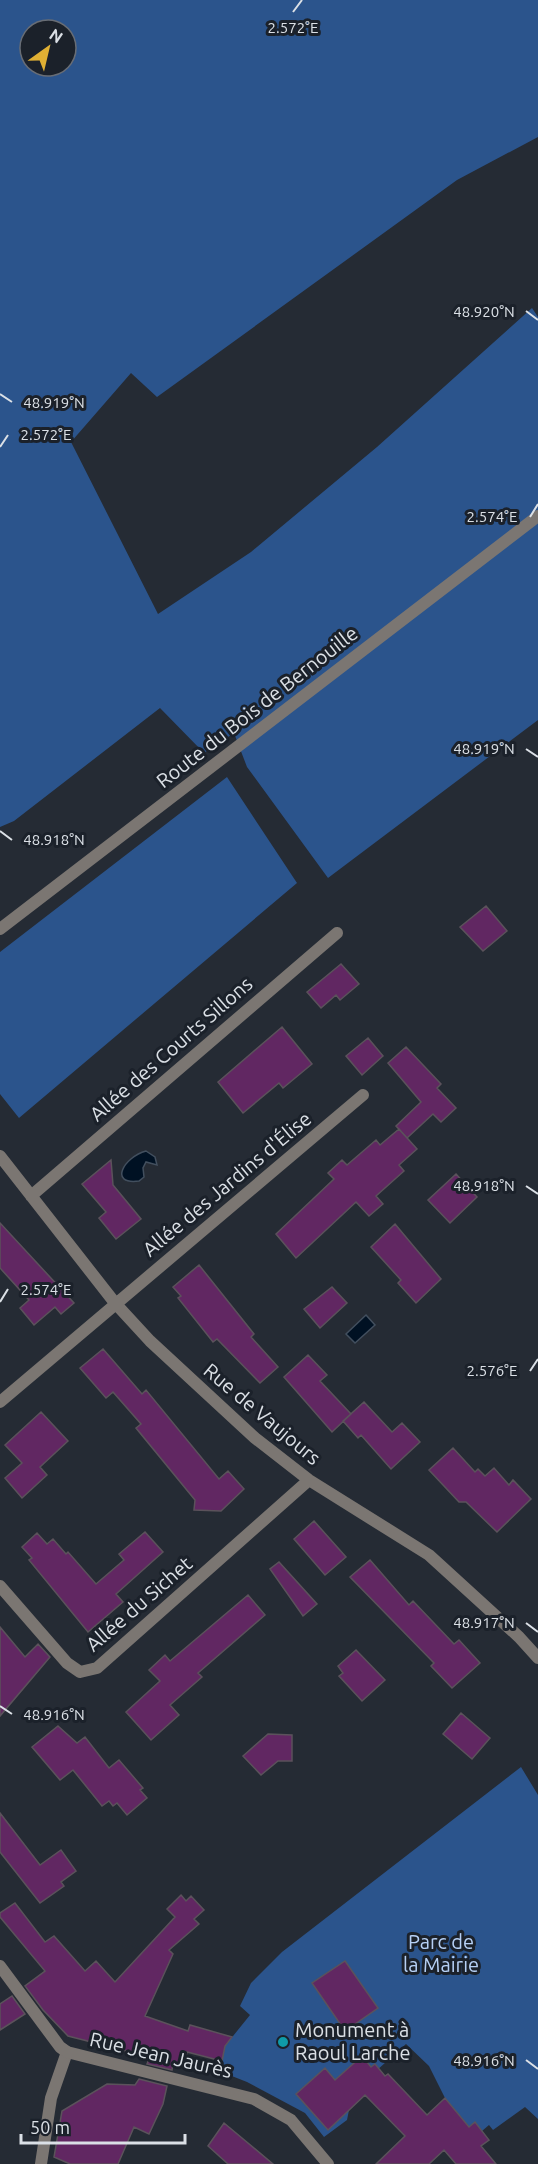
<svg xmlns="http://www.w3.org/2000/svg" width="538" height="2164" viewBox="0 0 538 2164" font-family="Ubuntu,sans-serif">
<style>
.green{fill:#2b548c;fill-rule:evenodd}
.water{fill:#001123;stroke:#424f5e;stroke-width:1.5}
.building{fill:#612762;stroke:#5b525b;stroke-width:1.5}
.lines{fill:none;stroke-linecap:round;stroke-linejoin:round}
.minor{stroke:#7b7672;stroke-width:12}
.tertiary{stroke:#7b7672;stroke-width:12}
.ticks{fill:none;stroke:#dbe0e6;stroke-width:2}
.culture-dot{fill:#0f9aa8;stroke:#1b212a;stroke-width:2}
.labels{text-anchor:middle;stroke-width:6;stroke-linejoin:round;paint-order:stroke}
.street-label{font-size:20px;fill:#dbe0e6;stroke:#1b212a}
.park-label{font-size:20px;fill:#b6d0f5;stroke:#1b212a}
.poi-label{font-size:20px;fill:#dbe0e6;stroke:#1b212a;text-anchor:start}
.ticks-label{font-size:15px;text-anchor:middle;fill:#dbe0e6;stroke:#1b212a;stroke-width:6;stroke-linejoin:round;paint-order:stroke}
</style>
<rect width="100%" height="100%" fill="#252b34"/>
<!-- green -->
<path class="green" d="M 0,0 L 538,0 L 538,137 L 457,180 L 157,397 L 131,373 L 71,442 L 158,614 L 251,552 L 377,447 L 532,308 L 538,317 L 538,720 L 328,878 L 247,767 L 234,733 L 204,753 L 160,708 L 14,821 L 0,827 ZM 30,30 L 66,30 L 66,66 L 30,66 Z
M 227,777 L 297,883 L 19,1118 L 0,1094 L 0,952 Z
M 521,1767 L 538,1795 L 538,2119 L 525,2107 L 493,2130 L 489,2125 L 482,2131 L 475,2122 L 469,2127 L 445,2098 L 429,2066 L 406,2044 L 366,2080 L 351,2100 L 347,2120 L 324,2137 L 305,2113 L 247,2082 L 219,2071 L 225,2046 L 250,2015 L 240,2006 L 251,1983 L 282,1952 Z"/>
<!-- water -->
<path class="water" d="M 146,1151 L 155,1157 L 157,1165 L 146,1162 L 143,1168 L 144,1177 L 139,1181 C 108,1185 124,1157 146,1151 Z
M 366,1315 L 375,1325 L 355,1343 L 346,1334 Z"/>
<!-- building -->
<path class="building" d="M 486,906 L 507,931 L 483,951 L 460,927 Z
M 341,964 L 359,984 L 340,1000 L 336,995 L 321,1008 L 307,992 Z
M 282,1027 L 312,1064 L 283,1088 L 279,1083 L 243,1113 L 218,1082 Z
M 368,1038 L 383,1056 L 362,1075 L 346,1056 Z
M 406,1047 L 441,1084 L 437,1088 L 456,1108 L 441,1122 L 433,1114 L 407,1138 L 396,1126 L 421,1102 L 388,1063 Z
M 399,1129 L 417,1149 L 399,1165 L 404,1171 L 376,1196 L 383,1204 L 369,1216 L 356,1202 L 296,1258 L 276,1234 L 334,1179 L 328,1173 L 342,1160 L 347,1165 L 376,1140 L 380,1145 Z
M 111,1160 L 113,1185 L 141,1219 L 116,1239 L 99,1218 L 106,1212 L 82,1184 Z
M 456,1174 L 477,1197 L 450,1223 L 428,1200 Z
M 0,1223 L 74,1303 L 61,1314 L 55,1307 L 34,1325 L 20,1308 L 29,1300 L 0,1268 Z
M 395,1224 L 441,1279 L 416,1303 L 398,1283 L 401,1280 L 371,1247 Z
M 199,1265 L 254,1334 L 251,1337 L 278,1367 L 260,1383 L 217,1339 L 213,1342 L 178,1298 L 181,1296 L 173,1287 Z
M 332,1287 L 347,1303 L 320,1328 L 304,1309 Z
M 103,1349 L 142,1394 L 146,1390 L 219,1479 L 228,1471 L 244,1489 L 221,1511 L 194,1510 L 195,1500 L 136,1428 L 141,1424 L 113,1392 L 106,1398 L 80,1368 Z
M 308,1355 L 327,1375 L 320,1381 L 351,1414 L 332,1432 L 284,1377 Z
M 364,1402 L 392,1432 L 402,1423 L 420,1442 L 391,1469 L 361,1435 L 358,1438 L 343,1421 Z
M 41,1412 L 68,1441 L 40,1467 L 47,1475 L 22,1498 L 5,1478 L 22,1463 L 5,1445 Z
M 453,1448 L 475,1472 L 478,1469 L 485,1476 L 494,1468 L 509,1485 L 513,1480 L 531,1499 L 497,1532 L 466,1502 L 459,1502 L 429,1470 Z
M 314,1521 L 346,1557 L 325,1575 L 294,1539 Z
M 145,1532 L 163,1552 L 116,1594 L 123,1602 L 88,1632 L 29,1560 L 32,1558 L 22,1547 L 37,1533 L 47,1544 L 53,1539 L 66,1554 L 68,1552 L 96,1584 L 124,1560 L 119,1554 Z
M 370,1560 L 409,1605 L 413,1601 L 454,1644 L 459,1640 L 480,1663 L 452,1688 L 431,1666 L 434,1663 L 350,1577 Z
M 279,1562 L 317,1604 L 303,1616 L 270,1569 Z
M 248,1595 L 265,1615 L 198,1673 L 202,1677 L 170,1705 L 179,1715 L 151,1740 L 126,1712 L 160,1681 L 149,1670 L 165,1655 L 170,1661 Z
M 0,1627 L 25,1657 L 38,1644 L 50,1657 L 0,1716 Z
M 356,1650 L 385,1680 L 362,1701 L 339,1676 L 343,1673 L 338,1666 Z
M 461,1713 L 490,1738 L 472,1759 L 443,1734 Z
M 58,1726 L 77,1743 L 85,1737 L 109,1768 L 119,1760 L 143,1788 L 140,1790 L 147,1798 L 127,1815 L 117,1803 L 113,1806 L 109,1801 L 102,1806 L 73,1770 L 60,1780 L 32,1747 Z
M 268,1734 L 292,1735 L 292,1761 L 278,1761 L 261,1775 L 243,1756 Z
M 0,1813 L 40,1865 L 61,1850 L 76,1871 L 61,1882 L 64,1886 L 40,1903 L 0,1852 Z
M 181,1895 L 186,1901 L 191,1896 L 204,1910 L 194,1919 L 199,1924 L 169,1950 L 173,1954 L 145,2016 L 188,2031 L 190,2025 L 232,2037 L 225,2046 L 222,2061 L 187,2052 L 184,2065 L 173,2063 L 172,2070 L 147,2064 L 150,2057 L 68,2036 L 43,2010 L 25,1986 L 45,1971 L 0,1917 L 0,1913 L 15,1903 L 45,1942 L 54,1936 L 85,1971 L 96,1961 L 115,1982 L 175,1917 L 167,1909 Z
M 345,1961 L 378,2008 L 345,2031 L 312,1983 Z
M 12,1996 L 25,2014 L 0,2030 L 0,2004 Z
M 362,2056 L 371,2067 L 375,2064 L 385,2076 L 388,2074 L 427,2115 L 445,2098 L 469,2127 L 475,2122 L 489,2140 L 481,2146 L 496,2164 L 456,2164 L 444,2150 L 429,2164 L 376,2164 L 405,2136 L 365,2095 L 328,2130 L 296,2094 L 325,2068 L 335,2080 Z
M 139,2079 L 167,2086 L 163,2104 L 149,2134 L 134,2127 L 118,2164 L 70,2164 L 54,2157 L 62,2111 L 107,2084 L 135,2085 Z
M 224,2123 L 273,2164 L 228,2164 L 208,2146 Z"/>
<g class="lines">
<!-- minor -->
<path class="minor" d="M 0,1156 L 115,1303 L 150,1341 L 255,1438 L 309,1480 L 429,1555 L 519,1637 L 538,1658
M 31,1196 L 337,933
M 0,1402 L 363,1095
M 0,1586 L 67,1663 L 80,1672 L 97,1668 L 309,1480
M 41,2164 L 51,2098 L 67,2052"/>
<!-- tertiary -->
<path class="tertiary" d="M 0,929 L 538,516
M 0,1966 L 60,2047 L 67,2052 L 254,2099 L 291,2120 L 328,2164"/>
</g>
<!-- ticks -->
<path class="ticks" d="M 293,12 L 302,0M 526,311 L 538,320M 0,394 L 12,402M 0,447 L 8,435M 530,517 L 538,504M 526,749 L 538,757M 0,831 L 12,840M 526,1186 L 538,1194M 0,1302 L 8,1289M 530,1371 L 538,1359M 526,1623 L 538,1632M 0,1706 L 12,1714M 526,2060 L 538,2069"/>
<!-- markers -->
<circle class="culture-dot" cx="283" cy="2042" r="6"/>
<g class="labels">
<!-- street labels -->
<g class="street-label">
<text transform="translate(257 707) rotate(-38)" y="7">Route du Bois de Bernouille</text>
<text transform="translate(171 1049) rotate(-41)" y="7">Allée des Courts Sillons</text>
<text transform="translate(227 1184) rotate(-40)" y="7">Allée des Jardins d'Élise</text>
<text transform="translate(262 1414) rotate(40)" y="7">Rue de Vaujours</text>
<text transform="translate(139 1604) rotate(-41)" y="7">Allée du Sichet</text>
<text transform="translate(161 2055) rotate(13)" y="7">Rue Jean Jaurès</text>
</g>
<!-- park labels -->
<g class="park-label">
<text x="441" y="1949">Parc de<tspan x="441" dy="23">la Mairie</tspan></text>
</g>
<!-- poi labels -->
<g class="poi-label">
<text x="295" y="2037">Monument à<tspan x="295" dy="23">Raoul Larche</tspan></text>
</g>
</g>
<g class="ticks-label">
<text x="293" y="33">2.572°E</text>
<text x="484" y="317">48.920°N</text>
<text x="54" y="408">48.919°N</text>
<text x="46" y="440">2.572°E</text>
<text x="492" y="522">2.574°E</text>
<text x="484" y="754">48.919°N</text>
<text x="54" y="845">48.918°N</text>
<text x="484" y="1191">48.918°N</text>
<text x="46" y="1295">2.574°E</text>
<text x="492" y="1376">2.576°E</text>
<text x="484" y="1628">48.917°N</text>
<text x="54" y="1720">48.916°N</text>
<text x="484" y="2066">48.916°N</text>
</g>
<!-- north arrow -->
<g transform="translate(48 48) rotate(34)"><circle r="28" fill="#1b212a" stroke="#686d75" stroke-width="1.5"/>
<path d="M0-4.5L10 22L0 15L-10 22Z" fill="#e0b034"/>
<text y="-9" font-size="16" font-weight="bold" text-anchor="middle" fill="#dbe0e6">N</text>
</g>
<!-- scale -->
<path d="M21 2134v9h164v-9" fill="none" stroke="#dbe0e6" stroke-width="3"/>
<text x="30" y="2134" font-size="18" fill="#dbe0e6" stroke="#1b212a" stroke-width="4.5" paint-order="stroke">50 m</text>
</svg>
